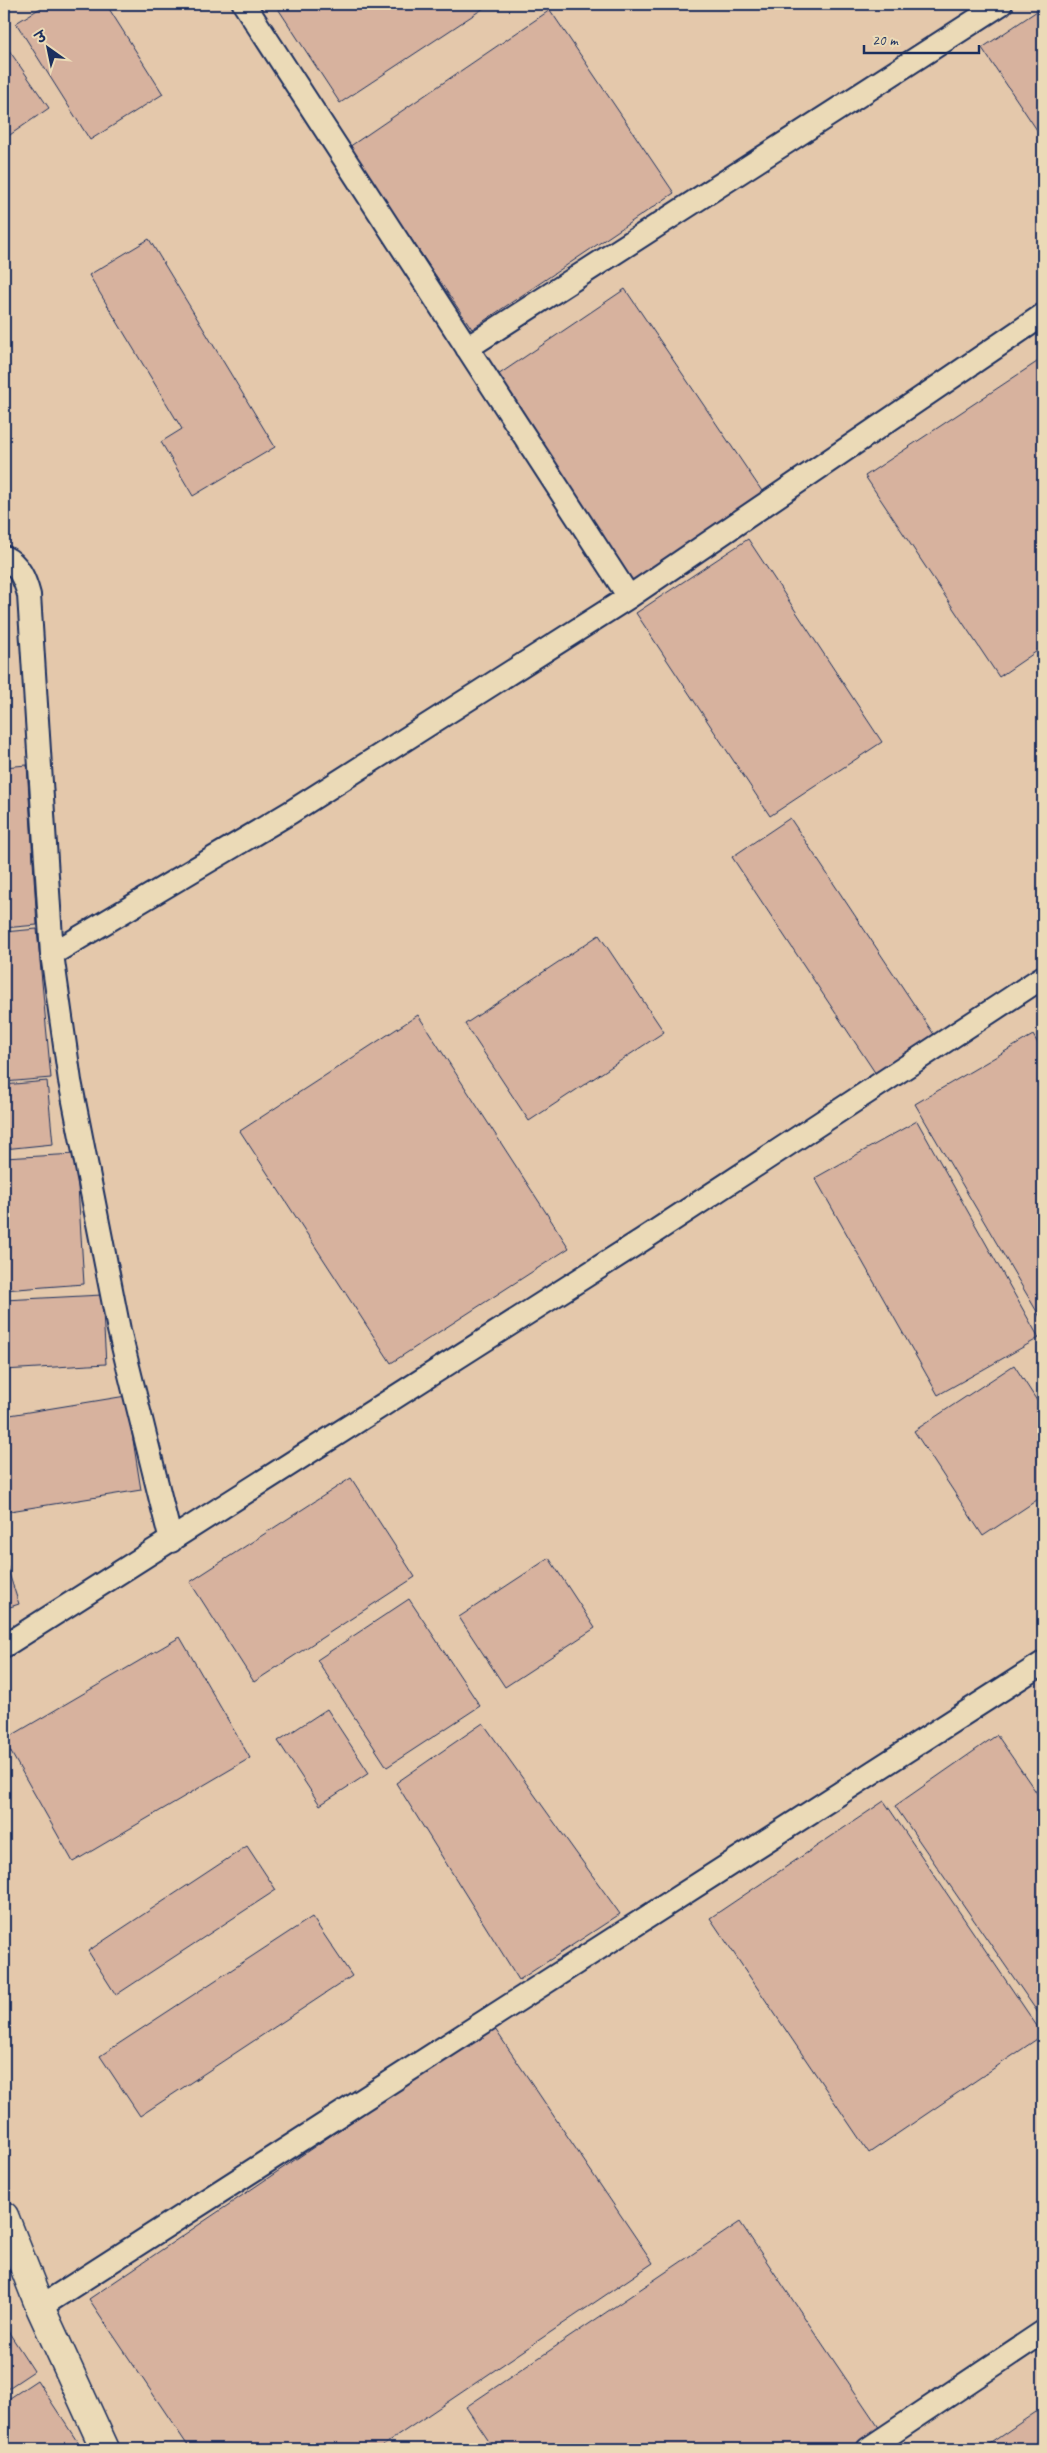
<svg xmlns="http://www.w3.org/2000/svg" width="1047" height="2453" viewBox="0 0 1047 2453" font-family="Caveat,'Playpen Sans Deva',sans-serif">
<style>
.built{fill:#e4c8ab}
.building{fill:#d7b29e;stroke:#1b2f5e}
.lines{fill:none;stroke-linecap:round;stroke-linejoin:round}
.service-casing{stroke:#1b2f5e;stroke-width:26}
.tertiary-casing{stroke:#1b2f5e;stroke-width:31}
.service{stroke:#ebdab7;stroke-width:22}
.tertiary{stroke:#ebdab7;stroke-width:28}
</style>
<rect width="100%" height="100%" fill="#f0d6b3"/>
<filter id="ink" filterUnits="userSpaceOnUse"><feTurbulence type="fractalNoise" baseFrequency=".02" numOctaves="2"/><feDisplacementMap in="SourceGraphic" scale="10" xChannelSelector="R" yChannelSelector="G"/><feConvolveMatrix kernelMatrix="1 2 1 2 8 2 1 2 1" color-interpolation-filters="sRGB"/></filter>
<g filter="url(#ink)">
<!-- built -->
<path class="built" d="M 4,4 L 1043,4 L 1043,2449 L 4,2449 Z"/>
<!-- building -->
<path class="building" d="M 47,4 L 106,4 L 163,94 L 90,140 L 16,23 Z
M 275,4 L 490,4 L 340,103 Z
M 1043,7 L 1043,139 L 982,48 Z
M 550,10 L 674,193 L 472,329 L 349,147 Z
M 4,43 L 49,108 L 4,139 Z
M 149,239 L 275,447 L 193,496 L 161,442 L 182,429 L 89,275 Z
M 625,289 L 766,497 L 633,586 L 492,379 Z
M 1043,358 L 1043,647 L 999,677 L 865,476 Z
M 748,539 L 882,742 L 770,816 L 636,613 Z
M 27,765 L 37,925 L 4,928 L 4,767 Z
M 790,818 L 939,1042 L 880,1080 L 732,857 Z
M 37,929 L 51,1078 L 4,1082 L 4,932 Z
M 599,935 L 664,1032 L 529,1121 L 465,1024 Z
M 418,1015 L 569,1248 L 391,1363 L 240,1131 Z
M 1033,1035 L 1043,1052 L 1043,1322 L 915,1104 Z
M 47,1081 L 53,1144 L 4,1149 L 4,1085 Z
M 917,1121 L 1039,1338 L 938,1395 L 815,1178 Z
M 76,1154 L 84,1284 L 4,1290 L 4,1158 Z
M 102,1295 L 106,1364 L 4,1370 L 4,1300 Z
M 1014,1365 L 1043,1410 L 1043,1496 L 983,1536 L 914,1431 Z
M 126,1396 L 141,1490 L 4,1512 L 4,1416 Z
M 351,1478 L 415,1577 L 254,1682 L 190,1582 Z
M 4,1558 L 19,1604 L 4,1609 Z
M 549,1558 L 595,1628 L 505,1687 L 459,1617 Z
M 409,1599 L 480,1706 L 387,1767 L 317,1660 Z
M 180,1637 L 250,1758 L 73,1862 L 4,1740 Z
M 327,1709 L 369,1773 L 320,1805 L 278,1741 Z
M 483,1723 L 620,1914 L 519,1980 L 396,1783 Z
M 997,1735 L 1043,1802 L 1043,2020 L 895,1806 Z
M 884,1801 L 1043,2035 L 869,2153 L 710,1918 Z
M 247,1846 L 276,1890 L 116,1995 L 88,1951 Z
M 312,1917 L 352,1976 L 140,2116 L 100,2056 Z
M 493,2026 L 653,2263 L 378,2449 L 190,2449 L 89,2299 Z
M 740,2222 L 884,2435 L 863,2449 L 494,2449 L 466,2407 Z
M 4,2325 L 34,2371 L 4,2391 Z
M 37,2380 L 82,2449 L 11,2449 L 4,2437 L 4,2402 Z
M 1036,2412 L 1043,2422 L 1043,2449 L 982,2449 Z"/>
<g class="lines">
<defs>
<path id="service" d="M 244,4 L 629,597
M 467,348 L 1001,4
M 4,557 C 19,564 25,580 29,595 L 52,954 L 70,1081 L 119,1330 L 171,1541
M 52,954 L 291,812 L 629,597 L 1043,315
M 4,1646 L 642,1240 L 1043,977
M 40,2307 L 1043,1663
M 868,2449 L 1043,2332"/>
<path id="tertiary" d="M 4,2216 L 40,2307 L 105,2449"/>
</defs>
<!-- service casing -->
<use href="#service" class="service-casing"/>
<!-- tertiary casing -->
<use href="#tertiary" class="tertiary-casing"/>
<!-- service -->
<use href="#service" class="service"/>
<!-- tertiary -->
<use href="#tertiary" class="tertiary"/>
</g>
</g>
<!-- margin -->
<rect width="1047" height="2453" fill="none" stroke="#ebdab7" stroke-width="20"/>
<rect x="10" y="10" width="1027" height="2433" fill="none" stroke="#1b2f5e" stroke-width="2" filter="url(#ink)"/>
<!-- north arrow -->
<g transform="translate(48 48) rotate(327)" stroke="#ebdab7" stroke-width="4" paint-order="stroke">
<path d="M0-4L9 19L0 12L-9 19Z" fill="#1b2f5e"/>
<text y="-8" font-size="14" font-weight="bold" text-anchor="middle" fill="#1b2f5e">उ</text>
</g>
<!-- scale -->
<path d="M864 45v8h115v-8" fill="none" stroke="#1b2f5e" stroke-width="2.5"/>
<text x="872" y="45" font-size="15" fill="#1b2f5e" stroke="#ebdab7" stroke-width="4" paint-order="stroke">20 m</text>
</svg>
